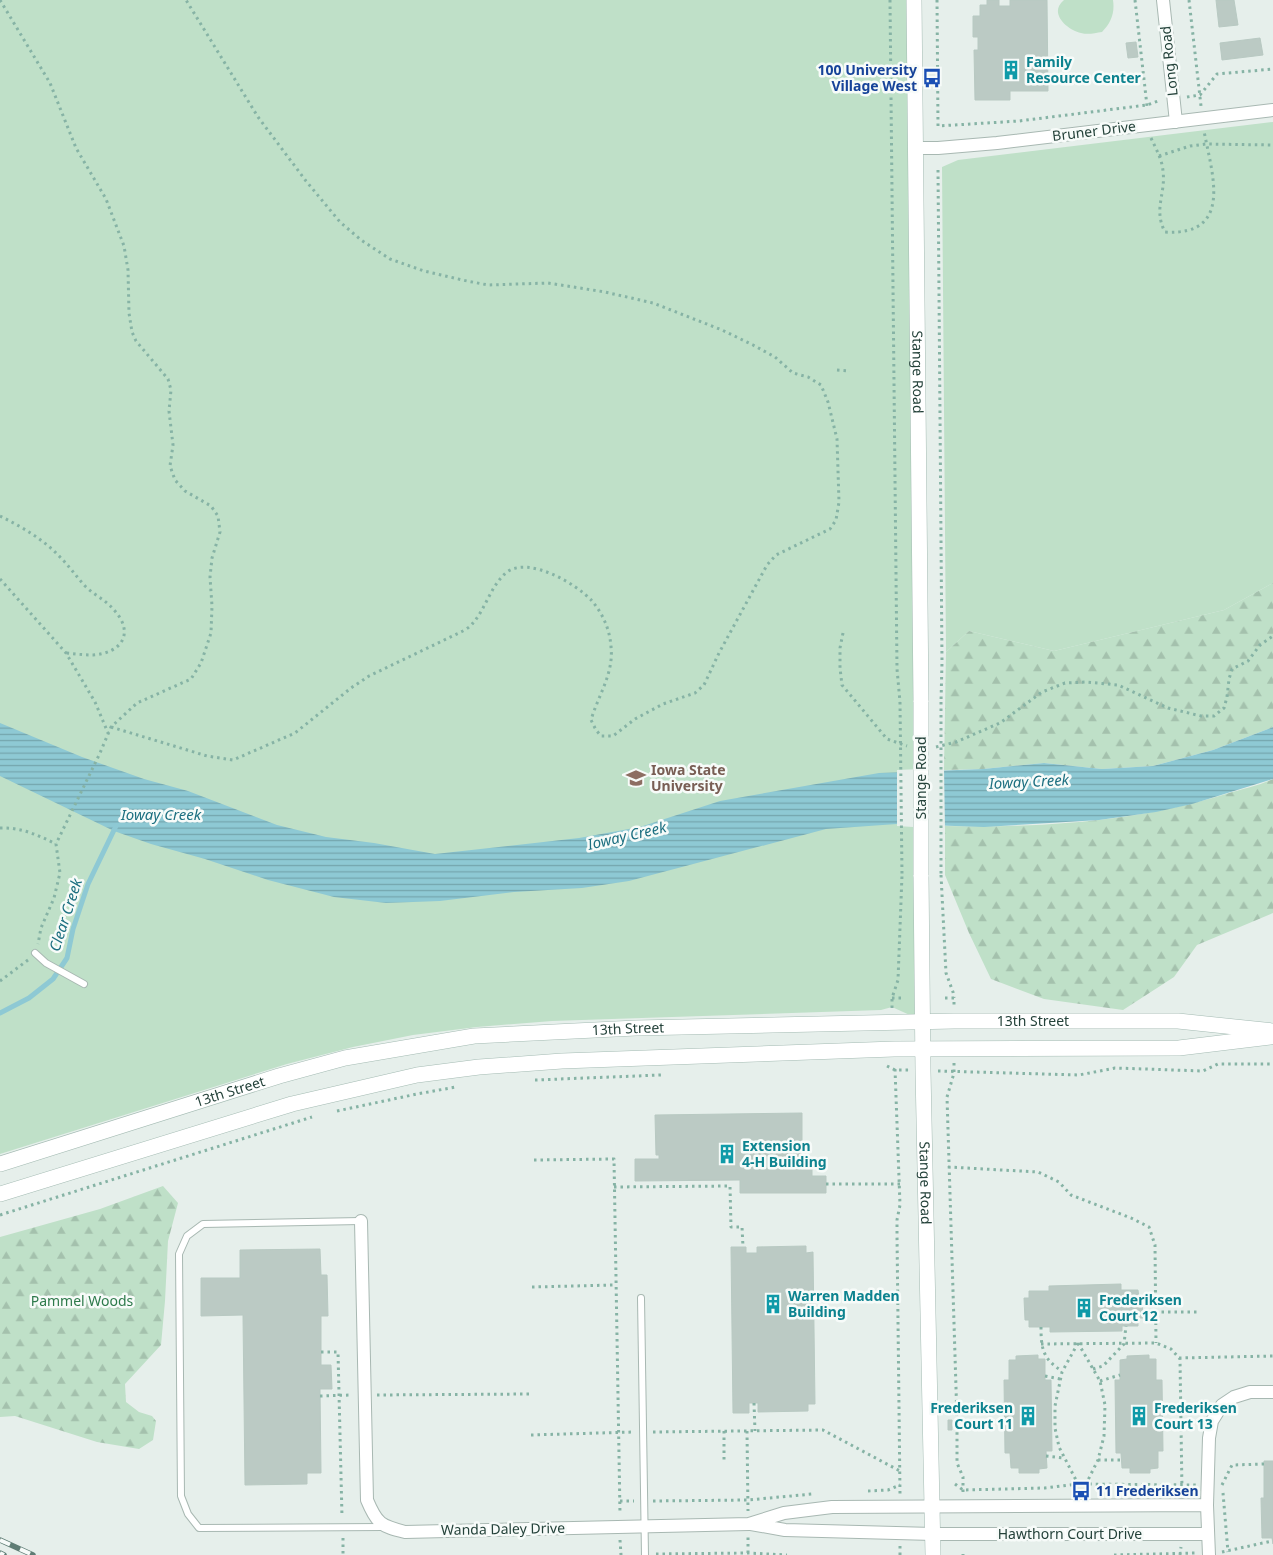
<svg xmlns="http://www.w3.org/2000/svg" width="1273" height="1555" viewBox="0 0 1273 1555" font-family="'Noto Sans',sans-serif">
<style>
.green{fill:#bfe0c8}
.forest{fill:url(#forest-firs)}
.water{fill:url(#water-rules)}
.pier{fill:#e6efeb}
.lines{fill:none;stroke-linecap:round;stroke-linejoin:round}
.stream{stroke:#8ec9d4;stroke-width:5}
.building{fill:#bbcac4;stroke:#b8c9c2}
.service-casing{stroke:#a8b8b2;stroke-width:8}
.minor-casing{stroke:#a8b8b2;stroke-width:14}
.secondary-casing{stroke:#a4bbb3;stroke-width:16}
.path{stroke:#86b3a5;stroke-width:3;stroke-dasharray:2.5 4;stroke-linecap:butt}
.service{stroke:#fff;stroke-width:6}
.minor{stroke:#fff;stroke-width:12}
.secondary{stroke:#fff;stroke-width:15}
.rail-casing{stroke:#5f7d75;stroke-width:5.5}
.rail{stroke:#f7fbf9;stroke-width:4;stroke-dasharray:11;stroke-linecap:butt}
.secondary-bridge-casing{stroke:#a4bbb3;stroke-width:16;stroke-linecap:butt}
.path-bridge{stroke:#86b3a5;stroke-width:3;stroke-dasharray:2.5 4;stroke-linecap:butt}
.secondary-bridge{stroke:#fff;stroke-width:15}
.labels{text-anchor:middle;stroke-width:5;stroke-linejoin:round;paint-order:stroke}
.street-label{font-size:14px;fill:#24423a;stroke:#f7fbf9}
.culture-label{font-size:14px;font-weight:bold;fill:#0d838f;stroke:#f7fbf9;text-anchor:start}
.transit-label{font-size:14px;font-weight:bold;fill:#164399;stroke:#f7fbf9;text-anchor:end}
.education-label{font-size:14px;font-weight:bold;fill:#785e54;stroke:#f7fbf9;text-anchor:start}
.park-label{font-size:14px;fill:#2d7a4b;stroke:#f7fbf9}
.water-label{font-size:15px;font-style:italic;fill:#1c6f80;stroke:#f7fbf9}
</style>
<defs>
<pattern id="forest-firs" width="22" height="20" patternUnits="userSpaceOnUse" patternTransform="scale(1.25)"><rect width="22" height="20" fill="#bfe0c8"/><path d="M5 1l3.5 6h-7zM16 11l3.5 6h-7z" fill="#a4c1ad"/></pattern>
<pattern id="water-rules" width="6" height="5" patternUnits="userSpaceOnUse" patternTransform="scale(1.25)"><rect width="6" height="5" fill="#8ec9d4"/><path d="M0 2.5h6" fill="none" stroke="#74a5ad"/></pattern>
</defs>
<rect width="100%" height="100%" fill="#e6efeb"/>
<!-- green -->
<path class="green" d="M 0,0 L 914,0 L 923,1021 L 892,1007 L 881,1010 L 552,1021 L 477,1027 L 413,1035 L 353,1047 L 287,1064 L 0,1154 Z
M 1064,0 L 1113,0 C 1115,13 1111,23 1102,32 C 1095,33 1088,35 1081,33 C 1067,30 1048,13 1064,0 Z
M 1273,122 L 1273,583 L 1224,610 L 1054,651 L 969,631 L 946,652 L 942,167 L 958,160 Z"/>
<!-- forest -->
<path class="forest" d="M 1273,583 L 1273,727 L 1213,750 L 1153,766 L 1102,769 L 1044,763 L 983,769 L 944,770 L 946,652 L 969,631 L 1054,651 L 1224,610 Z
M 1273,779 L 1273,913 L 1197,945 L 1174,977 L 1123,1010 L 1044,999 L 991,979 L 969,933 L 945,875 L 945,826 C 1039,828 1135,822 1226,794 C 1241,789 1258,786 1273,779 Z
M 163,1186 L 178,1203 L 168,1241 L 165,1301 L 161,1345 L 125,1384 L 126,1402 L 139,1412 L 152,1416 L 156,1421 L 153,1440 L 139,1449 L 97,1442 L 15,1416 L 0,1417 L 0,1237 L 100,1209 Z"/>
<!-- water -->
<path class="water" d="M 0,723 L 82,757 L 144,779 L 188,791 L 277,825 L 326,837 L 374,843 L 435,854 L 579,838 L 640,827 L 720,801 L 879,773 L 983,769 L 1044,763 L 1102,769 L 1153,766 L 1213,750 L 1273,727 L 1273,779 L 1192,804 L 1156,812 L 1099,820 L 984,827 L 897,824 L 826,829 L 629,881 L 582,888 L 514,892 L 440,901 L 386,903 L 334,897 L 268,880 L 205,859 L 151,844 L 114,831 L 0,776 Z"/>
<!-- pier -->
<path class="pier" d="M 944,768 L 945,829 L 897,826 L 897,770 Z"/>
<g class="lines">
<!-- stream -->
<path class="stream" d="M 0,1013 L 29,998 L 53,979 L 67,958 L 73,929 L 88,884 L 116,826"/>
</g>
<!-- building -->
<path class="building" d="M 987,0 L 999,0 L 999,6 L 1010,6 L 1010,0 L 1047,0 L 1048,91 L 1010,91 L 1010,100 L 975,100 L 974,50 L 978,50 L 978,37 L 973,37 L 973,16 L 980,16 L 980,5 L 987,5 Z
M 1216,0 L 1234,0 L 1238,25 L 1219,27 Z
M 1260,38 L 1263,55 L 1222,60 L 1220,43 Z
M 1136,42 L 1138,57 L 1128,58 L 1126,43 Z
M 802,1113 L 802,1153 L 799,1153 L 799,1158 L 812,1158 L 812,1176 L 826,1176 L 826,1193 L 740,1193 L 740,1180 L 635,1181 L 635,1159 L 659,1159 L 659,1155 L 656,1155 L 655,1115 Z
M 806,1246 L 806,1253 L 813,1252 L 815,1404 L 808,1404 L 808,1411 L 758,1412 L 758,1403 L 749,1403 L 749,1413 L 733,1413 L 731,1247 L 746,1247 L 746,1253 L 757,1253 L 757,1247 Z
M 320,1249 L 321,1275 L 327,1275 L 328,1316 L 321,1316 L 321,1365 L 331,1365 L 332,1389 L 320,1389 L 321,1473 L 307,1473 L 307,1484 L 245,1485 L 243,1315 L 201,1316 L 201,1278 L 240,1278 L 240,1250 Z
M 1121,1284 L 1121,1290 L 1138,1290 L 1139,1298 L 1142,1298 L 1143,1318 L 1138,1318 L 1138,1326 L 1122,1326 L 1122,1331 L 1050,1332 L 1050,1327 L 1029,1327 L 1029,1320 L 1025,1320 L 1024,1298 L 1029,1298 L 1029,1291 L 1049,1291 L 1049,1286 Z
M 1038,1355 L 1038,1359 L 1045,1359 L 1045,1380 L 1051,1380 L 1052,1451 L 1046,1451 L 1047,1468 L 1039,1469 L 1039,1473 L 1019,1473 L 1019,1468 L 1011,1468 L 1010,1453 L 1005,1453 L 1004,1380 L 1009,1380 L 1009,1360 L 1016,1360 L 1016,1356 Z
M 1149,1355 L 1149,1359 L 1156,1359 L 1156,1380 L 1162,1380 L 1163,1451 L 1158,1451 L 1158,1468 L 1150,1469 L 1150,1473 L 1130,1473 L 1130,1468 L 1122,1468 L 1121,1453 L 1116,1453 L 1115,1380 L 1120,1380 L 1120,1360 L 1127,1359 L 1127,1356 Z
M 948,1420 L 952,1420 L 952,1430 L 948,1430 Z
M 1264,1461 L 1273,1461 L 1273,1544 L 1272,1538 L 1262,1538 L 1261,1498 L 1264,1498 Z"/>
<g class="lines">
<defs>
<path id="service" d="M 35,953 L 46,963 L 84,984
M 361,1221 L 203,1224 L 187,1236 L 179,1254 L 181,1496 L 188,1514 L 199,1528 L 383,1527
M 641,1298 L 645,1555"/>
<path id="minor" d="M 1163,0 L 1176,122
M 916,148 L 938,148 L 997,143 L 1273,110
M 361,1221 L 367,1500 C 377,1524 381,1526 405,1532 L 749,1524 L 784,1513 L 832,1507 L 1207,1505
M 751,1524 L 785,1530 L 933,1534 L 1208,1534
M 1209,1555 L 1207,1505 L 1209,1438 L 1212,1421 L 1222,1405 L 1234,1397 L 1250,1392 L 1273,1392"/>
<g id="secondary">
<path id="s1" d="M 914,0 L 921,702"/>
<path id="s2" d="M 921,875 L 923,1071 L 933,1555"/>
<path id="s3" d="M 0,1164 L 279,1076 L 345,1058 L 474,1036 L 636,1028 L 954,1021 L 1178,1021 L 1273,1031"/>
<path d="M 0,1194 L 292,1104 L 417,1075 L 479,1067 L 562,1061 L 894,1049 L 1179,1048 L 1270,1037"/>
</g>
</defs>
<!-- service casing -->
<use href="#service" class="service-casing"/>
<!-- minor casing -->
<use href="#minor" class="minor-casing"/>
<!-- secondary casing -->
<use href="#secondary" class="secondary-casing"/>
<!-- path -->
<path class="path" d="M 0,0 L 50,83 L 76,148 L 106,199 L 124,246 L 128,270 L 129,313 L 132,332 L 136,341 L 168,379 L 171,390 L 169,411 L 173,445 L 170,466 L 175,480 L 185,491 L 211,506 L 218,516 L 220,532 L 212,558 L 210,577 L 212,606 L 211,633 L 201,663 L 191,679 L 137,703 L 111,727 L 100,753 L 56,844 L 60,873 L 54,898 L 41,928 L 38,944
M 890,0 L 897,669 L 900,702
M 937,0 L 938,126 L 1019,121 L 1147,105 L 1161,100
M 1135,0 L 1147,106
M 1189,0 L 1201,106
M 1187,97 L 1200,95 L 1217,74 L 1273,69
M 1151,138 C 1156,149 1162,159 1163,171 C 1166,194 1153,209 1165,232 C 1234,236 1212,174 1204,131
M 1159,156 L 1190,146 L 1206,144 L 1273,145
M 938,170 L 942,662 L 941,702
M 837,370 L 850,371
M 0,516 C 22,527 43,539 60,557 C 69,566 76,576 85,586 C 94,595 106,600 114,610 C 135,633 122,653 93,655 C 84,655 75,654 66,653
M 0,579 L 66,653 L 95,702 L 108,733
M 843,633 L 840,648 L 840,668 L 842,685 L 887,739 L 907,746
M 111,727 L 207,756 L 233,760 L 295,733 L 351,688 L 369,676 L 461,632 C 465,630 470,627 473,623 C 486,608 491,585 507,572 C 529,556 577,584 592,601 C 603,614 610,630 611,647 C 614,673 598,696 591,720 L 596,730 L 601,736 L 613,736 L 635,719 L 663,704 L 695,693 L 704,685 L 719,653 L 767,565 L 776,555 L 830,529 L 836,520 L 839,502 L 837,439 L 828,402 L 821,385 L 808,377 L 793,373 L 775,357 L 753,345 L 722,330 L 653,303 L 605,292 L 548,283 L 488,285 L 467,281 L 424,271 L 390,259 L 361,240 L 340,222 L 306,181 L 258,117 L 186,0
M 936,747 L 956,742 L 1000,723 L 1042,692 L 1065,683 L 1086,682 L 1118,685 L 1168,708 L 1201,716 L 1214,716 L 1224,708 L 1227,697 L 1229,679 L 1232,669 L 1248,661 L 1260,645 L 1273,636
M 0,828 C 20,827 38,835 56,844
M 941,875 L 946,973 L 953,992 L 954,998
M 0,981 L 28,960
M 892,998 L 902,998
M 945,998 L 954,998 L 954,1006
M 892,1008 L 892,998 L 898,980 L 902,875
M 954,1063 L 954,1073 L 947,1097 L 957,1420 L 957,1463 L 963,1477 L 963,1493
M 887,1066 L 895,1070 L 910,1070
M 895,1069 L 900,1205 L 897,1220 L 897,1235 L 900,1494
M 938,1071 L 1079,1075 L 1115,1068 L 1203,1071 L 1218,1064 L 1273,1064
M 535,1080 L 661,1075
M 337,1111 L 417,1094 L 456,1087
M 534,1160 L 614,1159 L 620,1514
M 948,1167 L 1038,1172 L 1059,1182 L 1071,1195 L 1131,1218 L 1149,1227 L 1155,1245 L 1156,1343
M 826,1184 L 900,1184
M 614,1187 L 730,1186 L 731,1227 L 742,1227 L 743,1247
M 0,1215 L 312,1117
M 532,1287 L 615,1285
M 1155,1312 L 1198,1312
M 1041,1327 C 1041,1349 1043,1359 1062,1371
M 1078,1343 L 1100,1381 L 1105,1405 L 1104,1436 L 1098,1460 L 1086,1484
M 1078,1343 L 1062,1372 L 1055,1406 L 1055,1428 L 1059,1447 L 1078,1484
M 1041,1344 L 1156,1343 L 1171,1349 L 1180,1359 L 1182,1491
M 321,1352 L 338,1352 L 342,1517
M 1179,1358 L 1273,1356
M 1093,1369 L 1103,1366 L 1124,1344 L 1126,1326
M 1045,1376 L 1060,1379
M 1100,1381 L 1120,1375
M 377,1395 L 531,1394
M 320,1396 L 351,1395
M 754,1403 L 755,1431
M 724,1431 L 724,1462
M 747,1431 L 748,1511
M 653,1432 L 823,1430 L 900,1471
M 531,1435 L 634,1432
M 1046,1456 L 1064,1458
M 1098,1460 L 1121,1460
M 955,1484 L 963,1490 L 1045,1488 L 1078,1484 L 1196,1485
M 1222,1485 L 1232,1465 L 1264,1464
M 868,1491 L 888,1490 L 900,1485
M 1223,1493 L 1228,1552
M 620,1501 L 634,1501
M 653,1501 L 748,1500 L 812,1494
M 343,1538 L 343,1555
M 620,1540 L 621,1555
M 900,1546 L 900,1555
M 1222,1552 L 1272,1541
M 748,1553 L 748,1537
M 656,1554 L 748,1553 L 787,1555
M 963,1554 L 963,1555
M 1114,1555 L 1196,1553
M 1180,1555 L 1181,1547"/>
<!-- service -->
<use href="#service" class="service"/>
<!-- minor -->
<use href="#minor" class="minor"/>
<!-- secondary -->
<use href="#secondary" class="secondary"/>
<defs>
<path id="rail" d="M 0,1540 L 33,1555
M 0,1553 L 4,1555"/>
</defs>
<!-- rail casing -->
<use href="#rail" class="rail-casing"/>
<!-- rail -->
<use href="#rail" class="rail"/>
<defs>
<path id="secondary-bridge" d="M 921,702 L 921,875"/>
</defs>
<!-- secondary-bridge casing -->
<use href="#secondary-bridge" class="secondary-bridge-casing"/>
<!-- path-bridge -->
<path class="path-bridge" d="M 900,702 L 902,875
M 941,702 L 941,875"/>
<!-- secondary-bridge -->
<use href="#secondary-bridge" class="secondary-bridge"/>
</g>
<!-- icons -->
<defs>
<symbol id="building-bare" viewBox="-9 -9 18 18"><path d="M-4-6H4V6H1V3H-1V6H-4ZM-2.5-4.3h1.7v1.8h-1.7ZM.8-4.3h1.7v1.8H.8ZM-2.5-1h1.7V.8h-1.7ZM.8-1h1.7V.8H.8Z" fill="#0f9aa8" stroke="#f7fbf9" stroke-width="2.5" paint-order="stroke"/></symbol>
<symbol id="bus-bare" viewBox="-9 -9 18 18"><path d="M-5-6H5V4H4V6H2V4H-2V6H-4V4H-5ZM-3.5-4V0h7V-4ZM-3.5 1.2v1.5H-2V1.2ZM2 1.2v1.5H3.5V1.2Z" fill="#1a4fb4" stroke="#f7fbf9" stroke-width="2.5" paint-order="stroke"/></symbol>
<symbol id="university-bare" viewBox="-9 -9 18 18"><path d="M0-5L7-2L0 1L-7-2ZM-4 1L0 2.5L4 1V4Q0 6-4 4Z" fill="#8d6e63" stroke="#f7fbf9" stroke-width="2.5" paint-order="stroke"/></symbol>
</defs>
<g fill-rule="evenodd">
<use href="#building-bare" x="997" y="56" width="28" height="28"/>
<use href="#bus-bare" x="918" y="64" width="28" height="28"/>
<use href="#university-bare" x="622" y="764" width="28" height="28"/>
<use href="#building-bare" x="713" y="1140" width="28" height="28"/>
<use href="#building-bare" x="759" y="1290" width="28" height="28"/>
<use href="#building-bare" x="1070" y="1294" width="28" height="28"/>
<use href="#building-bare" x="1014" y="1402" width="28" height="28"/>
<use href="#building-bare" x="1125" y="1402" width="28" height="28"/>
<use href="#bus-bare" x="1067" y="1477" width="28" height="28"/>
</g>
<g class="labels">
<!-- street labels -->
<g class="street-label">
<text transform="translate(1169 61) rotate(-96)" y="5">Long Road</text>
<text transform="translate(1094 131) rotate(-7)" y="5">Bruner Drive</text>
<text dy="5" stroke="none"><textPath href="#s1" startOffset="372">Stange Road</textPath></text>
<text transform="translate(921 778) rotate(-90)" y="5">Stange Road</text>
<text dy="5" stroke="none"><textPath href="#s3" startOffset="1051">13th Street</textPath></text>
<text dy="5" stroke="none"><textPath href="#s3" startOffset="646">13th Street</textPath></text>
<text dy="5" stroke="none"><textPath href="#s3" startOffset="241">13th Street</textPath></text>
<text dy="5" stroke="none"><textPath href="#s2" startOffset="308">Stange Road</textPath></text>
<text transform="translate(503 1529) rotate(-1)" y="5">Wanda Daley Drive</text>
<text x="1070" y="1539">Hawthorn Court Drive</text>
</g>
<!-- culture labels -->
<g class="culture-label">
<text x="1026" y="67">Family<tspan x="1026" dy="16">Resource Center</tspan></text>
<text x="742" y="1151">Extension<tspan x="742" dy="16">4-H Building</tspan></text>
<text x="788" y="1301">Warren Madden<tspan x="788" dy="16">Building</tspan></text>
<text x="1099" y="1305">Frederiksen<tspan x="1099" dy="16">Court 12</tspan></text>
<text x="1013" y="1413" text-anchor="end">Frederiksen<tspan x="1013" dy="16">Court 11</tspan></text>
<text x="1154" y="1413">Frederiksen<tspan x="1154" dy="16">Court 13</tspan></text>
</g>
<!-- transit labels -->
<g class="transit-label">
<text x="917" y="75">100 University<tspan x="917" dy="16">Village West</tspan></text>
<text x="1096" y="1496" text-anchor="start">11 Frederiksen</text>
</g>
<!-- education labels -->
<g class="education-label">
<text x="651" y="775">Iowa State<tspan x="651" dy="16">University</tspan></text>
</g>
<!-- park labels -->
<g class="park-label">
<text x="82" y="1306">Pammel Woods</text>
</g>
<!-- water labels -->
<g class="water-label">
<text transform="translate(1029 782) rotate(-3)" y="5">Ioway Creek</text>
<text x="161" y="820">Ioway Creek</text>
<text transform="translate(627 836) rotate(-13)" y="5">Ioway Creek</text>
<text transform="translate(66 915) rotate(-72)" y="5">Clear Creek</text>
</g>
</g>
</svg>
